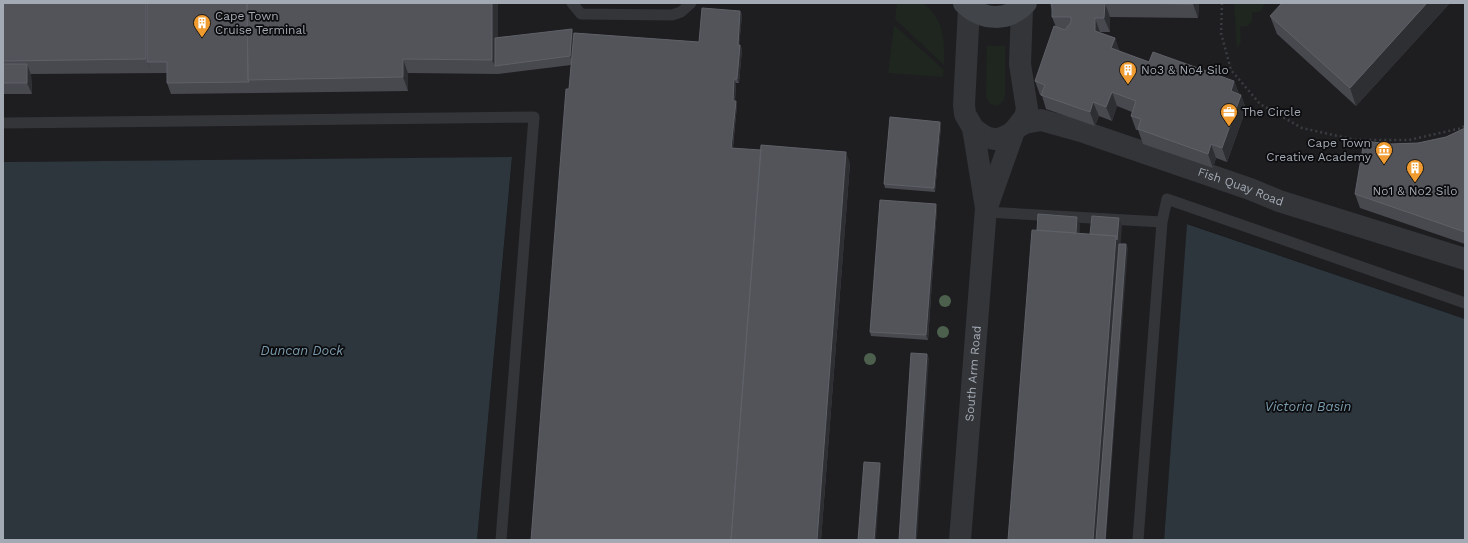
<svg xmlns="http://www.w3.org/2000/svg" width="1468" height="543" viewBox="0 0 1468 543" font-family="'Work Sans',sans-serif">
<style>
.built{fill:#1e1e21}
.green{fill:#1e261f}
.water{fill:#2c363c}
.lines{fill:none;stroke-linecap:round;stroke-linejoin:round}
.path{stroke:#393c40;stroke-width:2.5;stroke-dasharray:2 3;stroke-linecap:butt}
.lane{stroke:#333539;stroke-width:11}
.street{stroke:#333539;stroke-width:22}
.secondary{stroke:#414448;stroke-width:22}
.tree{fill:#4c604d}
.wall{fill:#48494f}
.shaded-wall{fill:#2e2f33}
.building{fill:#52545a;stroke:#5f6168}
.labels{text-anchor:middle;stroke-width:3.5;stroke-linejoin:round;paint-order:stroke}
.poi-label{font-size:12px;fill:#a4aab4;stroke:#0d0d0f;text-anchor:start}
.street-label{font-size:12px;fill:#a4aab4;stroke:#0d0d0f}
.water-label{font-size:13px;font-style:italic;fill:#7b9caf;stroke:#0d0d0f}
</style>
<rect width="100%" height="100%" fill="#121214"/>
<!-- built -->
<path class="built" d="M 3,3 L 1465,3 L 1465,319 L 1188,224 L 1164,540 L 477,540 L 512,158 L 3,162 Z"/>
<!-- green -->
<path class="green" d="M 897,3 L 922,3 C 944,16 945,42 944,65 L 895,19 Z
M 1234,3 L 1265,3 L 1261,11 L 1252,13 L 1252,21 L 1248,26 L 1240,27 L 1241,41 L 1237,49 Z
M 894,25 L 944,70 L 943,77 L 888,73 Z
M 987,46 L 1005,46 L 1005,96 L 1004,100 L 998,106 L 990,104 L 986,96 Z"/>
<!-- water -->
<path class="water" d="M 512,157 L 477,540 L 3,540 L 3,162 Z
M 1187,224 L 1465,319 L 1465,540 L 1164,540 Z"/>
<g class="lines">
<!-- path -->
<path class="path" d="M 1222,3 L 1221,33 L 1231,70 L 1260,104 L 1302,128 L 1356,140 L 1409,140 L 1462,128 L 1465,125"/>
<!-- lane -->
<path class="lane" d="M 572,3 L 581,14 L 672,15 L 681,12 L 691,3
M 3,123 L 534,117 L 501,540
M 986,212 L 1162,222
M 1138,540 L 1162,222 L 1167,199 L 1465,303"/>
<!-- street -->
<g class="street">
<path id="s1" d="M 1018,127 L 1025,123 L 1041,120 L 1084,132 L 1250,189 L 1279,201 L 1465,259"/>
<path d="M 973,128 C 988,141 998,143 1014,131"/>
<path d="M 987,207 L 1014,131 L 1025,117 L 1027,109 L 1020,64 L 1022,8"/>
<path id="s2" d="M 960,540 L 986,208 L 973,128 L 965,114 L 964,105 L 969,8"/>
</g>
<!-- secondary -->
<path class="secondary" d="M 964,3 C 982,21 1008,22 1026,3"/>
</g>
<!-- trees -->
<g class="tree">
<circle cx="945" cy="301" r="6"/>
<circle cx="943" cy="332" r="6"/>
<circle cx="870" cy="359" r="6"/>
</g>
<!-- wall -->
<path class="wall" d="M 3,3 L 498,3 L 498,37 L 574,33 L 699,42 L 740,11 L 742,15 L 739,45 L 740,45 L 742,49 L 739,83 L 736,83 L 735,101 L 737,105 L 733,148 L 850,163 L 821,540 L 569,89 L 571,65 L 498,74 L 408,73 L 408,91 L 171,94 L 167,83 L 167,73 L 31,74 L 32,94 L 3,94 Z
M 1050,3 L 1199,3 L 1198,18 L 1110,17 L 1110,32 L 1100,32 L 1100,33 L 1115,38 L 1119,51 L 1149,62 L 1234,81 L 1239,94 L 1241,95 L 1246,109 L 1227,162 L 1216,158 L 1213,168 L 1143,144 L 1138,130 L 1136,130 L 1131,116 L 1132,112 L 1117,106 L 1112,121 L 1099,116 L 1095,126 L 1046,109 L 1042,96 L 1040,95 L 1035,81 L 1056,27 L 1052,17 L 1052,10 Z
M 1450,3 L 1356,106 L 1277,34 L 1270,16 Z
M 940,122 L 941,126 L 935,192 L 885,188 L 884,184 Z
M 1465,128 L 1465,244 L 1360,208 L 1355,194 L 1390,144 L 1418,143 L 1446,137 Z
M 937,208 L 928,340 L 871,336 L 870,332 Z"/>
<!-- shaded-wall -->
<path class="shaded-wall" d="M 146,3 L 151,3 L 147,62 L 152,73 L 146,59 Z
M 492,3 L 498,3 L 498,66 L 495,66 L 492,60 Z
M 1105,3 L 1110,17 L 1110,32 L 1104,18 Z
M 1193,3 L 1199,3 L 1198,18 L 1193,4 Z
M 1427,3 L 1450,3 L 1356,106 L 1350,88 Z
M 740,11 L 742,15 L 739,49 L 738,45 Z
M 1095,18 L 1100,32 L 1101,45 L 1095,31 Z
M 572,29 L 575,37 L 573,64 L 570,56 Z
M 1115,38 L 1120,52 L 1111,48 Z
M 740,45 L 742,49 L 739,83 L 737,79 Z
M 403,59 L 408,73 L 408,91 L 403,77 Z
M 27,64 L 31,75 L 32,94 L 27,83 Z
M 734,79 L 736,83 L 734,105 L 733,101 Z
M 1234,81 L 1239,95 L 1231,91 Z
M 1112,92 L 1117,106 L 1112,121 L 1106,107 Z
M 1241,95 L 1246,109 L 1227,162 L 1222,148 Z
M 736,101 L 737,105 L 732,152 L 731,148 Z
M 1093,102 L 1099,116 L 1095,126 L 1090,112 Z
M 940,122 L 941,126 L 935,192 L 934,188 Z
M 1211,144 L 1216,158 L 1213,168 L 1208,154 Z
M 846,152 L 850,163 L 821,540 L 817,540 Z
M 936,204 L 937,208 L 928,340 L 926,335 Z
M 1077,217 L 1080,225 L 1079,244 L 1076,237 Z
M 1119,218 L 1122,226 L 1098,540 L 1093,540 L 1116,236 Z
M 1126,244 L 1128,248 L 1106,540 L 1105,540 Z
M 927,354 L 929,358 L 917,540 L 915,540 Z
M 880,463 L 881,467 L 876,540 L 874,540 Z"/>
<!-- building -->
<path class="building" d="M 3,3 L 146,3 L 146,59 L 3,61 Z
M 147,3 L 247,3 L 248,80 L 249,82 L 167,83 L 167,62 L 147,62 Z
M 247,3 L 492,3 L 492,60 L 403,59 L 403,77 L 248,80 Z
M 1052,3 L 1105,3 L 1104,18 L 1095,18 L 1095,31 L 1115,38 L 1111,48 L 1149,62 L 1153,52 L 1234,81 L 1231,91 L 1241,95 L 1222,148 L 1211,144 L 1208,154 L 1138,129 L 1141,119 L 1131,116 L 1136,101 L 1112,92 L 1106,107 L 1093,102 L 1090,112 L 1041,95 L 1045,85 L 1035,81 L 1054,26 L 1065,30 L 1071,22 L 1071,17 L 1052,17 Z
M 1122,3 L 1193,3 L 1193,4 Z
M 1282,3 L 1427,3 L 1350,88 L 1270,16 Z
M 702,8 L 740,11 L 738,45 L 740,45 L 737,79 L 734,79 L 733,101 L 736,101 L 731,148 L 761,150 L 731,540 L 531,540 L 566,89 L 569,89 L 574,33 L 699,42 Z
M 572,29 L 570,56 L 495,66 L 495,38 Z
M 3,64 L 27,64 L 27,83 L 3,83 Z
M 890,117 L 940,122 L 934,188 L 884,184 Z
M 1465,128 L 1465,232 L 1355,194 L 1364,141 L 1390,144 L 1418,143 L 1446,137 Z
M 761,145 L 846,152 L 817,540 L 731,540 Z
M 880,200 L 936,204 L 926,335 L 870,332 Z
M 1038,214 L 1077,217 L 1076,233 L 1037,230 Z
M 1092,216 L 1119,218 L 1117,240 L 1116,236 L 1090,234 Z
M 1032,230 L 1116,236 L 1093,540 L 1008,540 Z
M 1119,244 L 1126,244 L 1105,540 L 1096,540 Z
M 911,353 L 927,354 L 915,540 L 899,540 Z
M 864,462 L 880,463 L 874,540 L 858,540 Z"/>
<!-- icons -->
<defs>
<symbol id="building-pin" viewBox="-11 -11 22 30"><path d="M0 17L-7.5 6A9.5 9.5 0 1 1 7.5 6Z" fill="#ef9b2f" stroke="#0d0d0f"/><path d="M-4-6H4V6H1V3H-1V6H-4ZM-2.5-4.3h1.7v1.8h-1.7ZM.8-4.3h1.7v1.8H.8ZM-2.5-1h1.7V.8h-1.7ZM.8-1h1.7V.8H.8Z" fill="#fff"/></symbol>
<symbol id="office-pin" viewBox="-11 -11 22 30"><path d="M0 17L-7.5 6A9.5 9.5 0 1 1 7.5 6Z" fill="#ef9b2f" stroke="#0d0d0f"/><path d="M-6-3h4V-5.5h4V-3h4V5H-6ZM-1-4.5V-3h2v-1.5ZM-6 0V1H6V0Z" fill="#fff"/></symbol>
<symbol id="museum-pin" viewBox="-11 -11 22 30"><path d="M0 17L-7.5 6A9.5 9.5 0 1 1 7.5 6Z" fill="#ef9b2f" stroke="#0d0d0f"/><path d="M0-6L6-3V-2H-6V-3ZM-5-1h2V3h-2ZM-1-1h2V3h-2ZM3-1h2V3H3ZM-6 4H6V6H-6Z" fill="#fff"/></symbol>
</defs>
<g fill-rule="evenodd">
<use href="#building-pin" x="192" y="13" width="20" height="27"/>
<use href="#building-pin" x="1118" y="60" width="20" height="27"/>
<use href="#office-pin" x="1219" y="102" width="20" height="27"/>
<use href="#museum-pin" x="1374" y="140" width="20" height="27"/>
<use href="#building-pin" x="1405" y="158" width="20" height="27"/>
</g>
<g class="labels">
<!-- poi labels -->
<g class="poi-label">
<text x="215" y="20">Cape Town<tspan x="215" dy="14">Cruise Terminal</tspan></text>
<text x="1141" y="74">No3 &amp; No4 Silo</text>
<text x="1242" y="116">The Circle</text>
<text x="1371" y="147" text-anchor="end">Cape Town<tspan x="1371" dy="14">Creative Academy</tspan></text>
<text x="1415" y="195" text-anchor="middle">No1 &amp; No2 Silo</text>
</g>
<!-- street labels -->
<g class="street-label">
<text dy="4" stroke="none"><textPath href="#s1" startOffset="235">Fish Quay Road</textPath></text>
<text dy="4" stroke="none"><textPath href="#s2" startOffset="167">South Arm Road</textPath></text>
</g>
<!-- water labels -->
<g class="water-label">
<text x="302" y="355">Duncan Dock</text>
<text x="1308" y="411">Victoria Basin</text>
</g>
</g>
<!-- border -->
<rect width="1468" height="543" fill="none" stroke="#a4aab4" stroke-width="8"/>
</svg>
